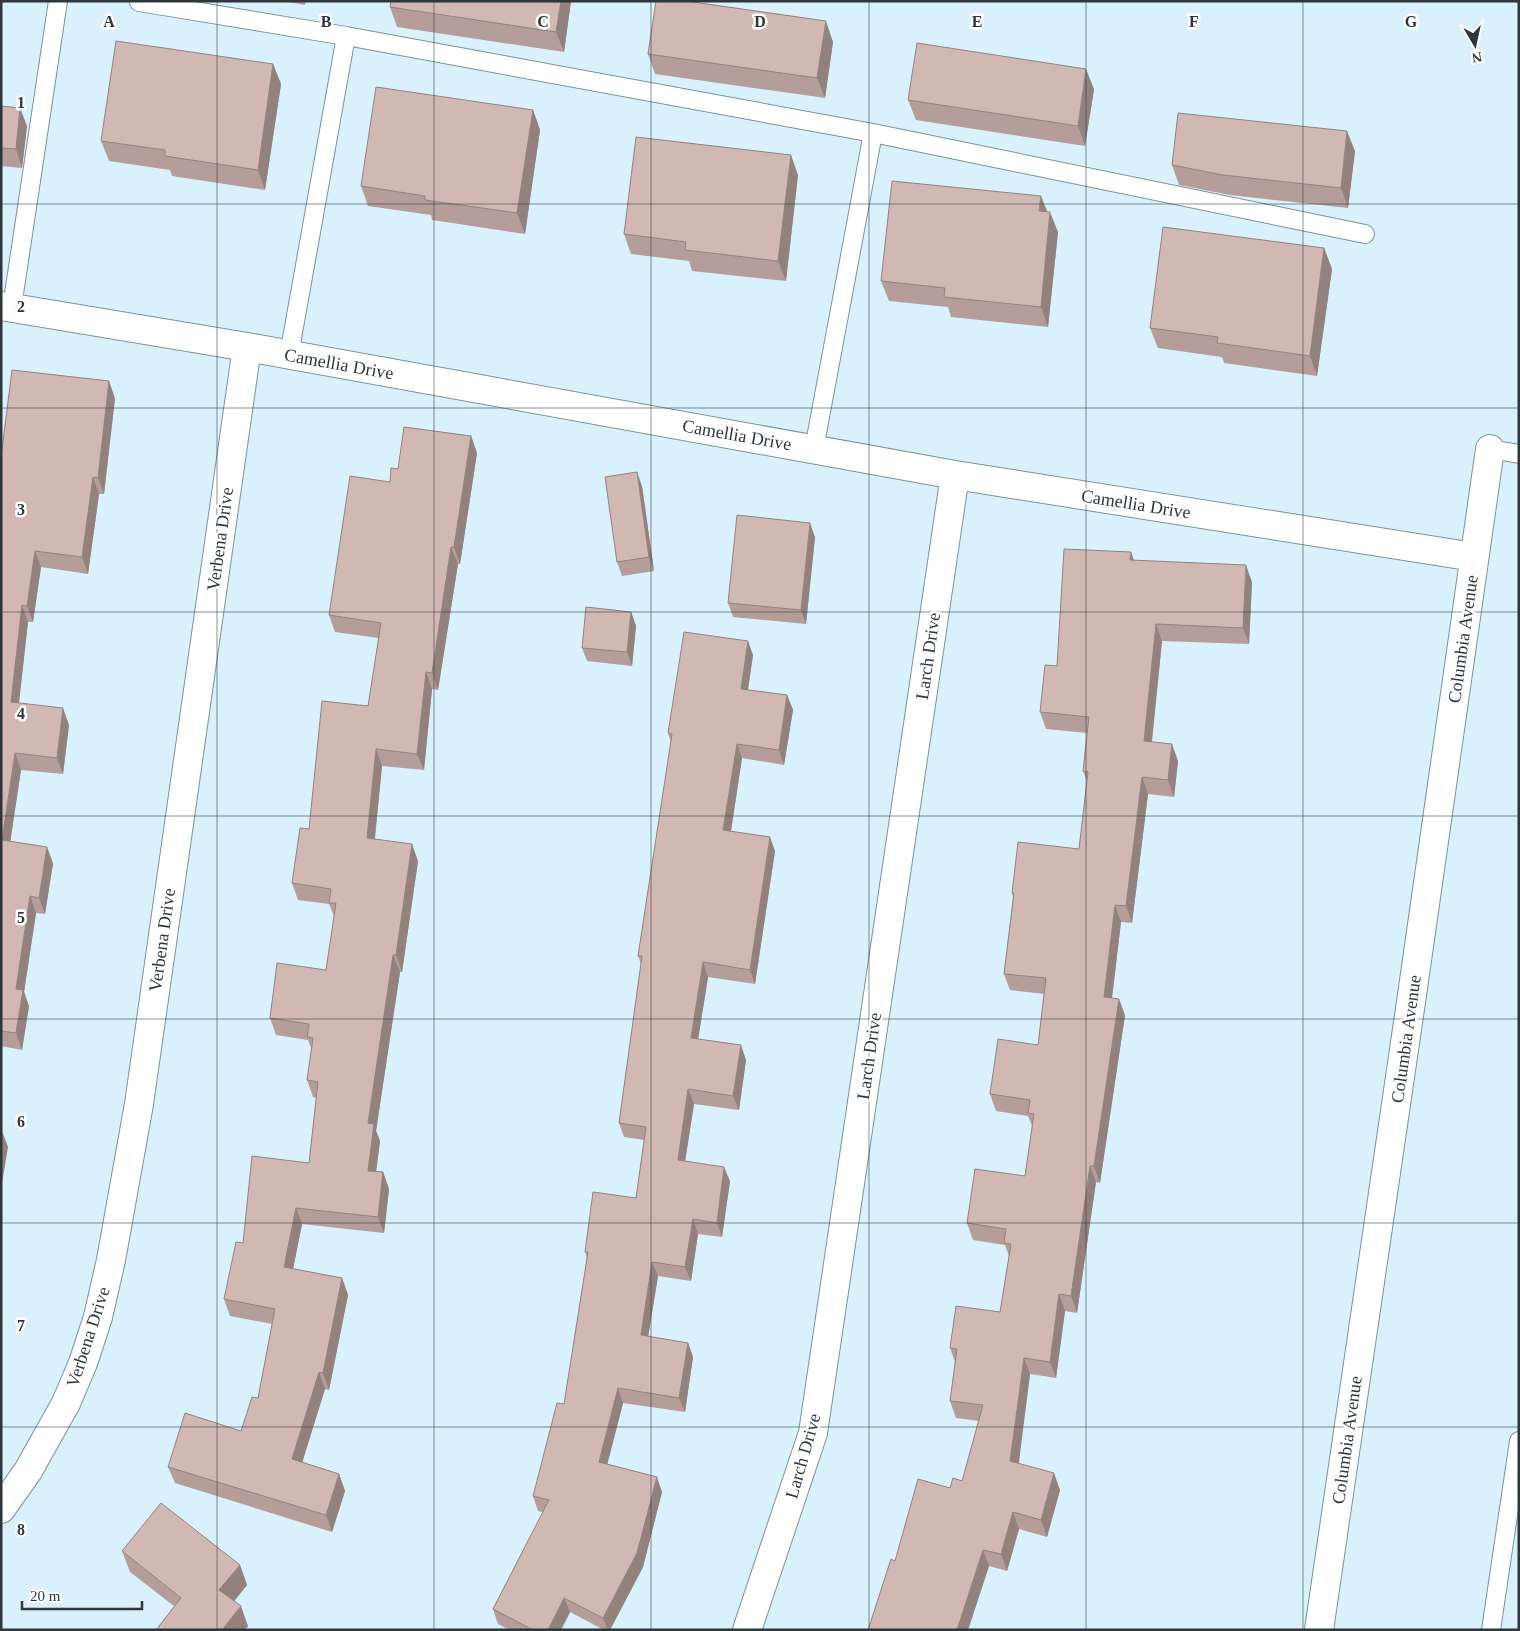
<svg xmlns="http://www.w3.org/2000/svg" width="1520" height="1631" viewBox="0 0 1520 1631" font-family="Georgia,serif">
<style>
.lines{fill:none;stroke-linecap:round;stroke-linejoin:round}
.service-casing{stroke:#7b929d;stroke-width:20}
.minor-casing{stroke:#7b929d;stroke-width:30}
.service{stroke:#fff;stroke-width:18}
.minor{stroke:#fff;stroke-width:28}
.wall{fill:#b59e9a}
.shaded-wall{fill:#93817d}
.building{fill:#d2b8b3;stroke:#93817d}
.grid{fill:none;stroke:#2d373b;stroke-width:1;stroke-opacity:0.55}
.labels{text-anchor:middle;stroke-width:5;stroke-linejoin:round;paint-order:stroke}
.street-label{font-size:18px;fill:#2d373b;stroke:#fff}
.grid-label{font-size:16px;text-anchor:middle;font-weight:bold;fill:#2d373b;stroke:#fff;stroke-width:5;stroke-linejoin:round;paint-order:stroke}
</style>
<rect width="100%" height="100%" fill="#d8f1fc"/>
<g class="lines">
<defs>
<path id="service" d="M 139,2 L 346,36
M 873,133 L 1365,234
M 12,307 L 58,1
M 289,355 L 346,36 L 873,133 L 814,449
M 1490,449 L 1519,454
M 1491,1630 L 1519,1441"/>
<path id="minor" d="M 1,306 L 247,347 L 955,475 L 1474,557
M 1,1509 L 28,1471 L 66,1403 L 83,1363 L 98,1317 L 111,1260 L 139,1104 L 247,347
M 747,1630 L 813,1433 L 955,475
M 1319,1630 L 1411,1002 L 1490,449"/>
</defs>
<!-- service casing -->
<use href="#service" class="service-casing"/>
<!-- minor casing -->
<use href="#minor" class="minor-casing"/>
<!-- service -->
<use href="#service" class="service"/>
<!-- minor -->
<use href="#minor" class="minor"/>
</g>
<!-- wall -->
<path class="wall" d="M 282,1 L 306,1 L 305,5 Z
M 391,1 L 571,1 L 564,52 L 397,27 L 390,7 Z
M 833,42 L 825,98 L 655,74 L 648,54 Z
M 273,64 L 281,84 L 265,190 L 172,176 L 170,170 L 109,161 L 101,141 Z
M 1094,89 L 1085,146 L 916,120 L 908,100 Z
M 1,106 L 27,126 L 22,168 L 1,166 Z
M 533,110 L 540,130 L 525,234 L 432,220 L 431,215 L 368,206 L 361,186 Z
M 1355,151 L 1348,208 L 1230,195 L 1179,185 L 1172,165 Z
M 798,175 L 786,281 L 692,271 L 689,261 L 631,254 L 624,234 Z
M 1047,212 L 1058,232 L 1048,327 L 951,317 L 948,307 L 889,301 L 881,281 Z
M 1324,248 L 1332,269 L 1317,376 L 1224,363 L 1222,357 L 1158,348 L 1150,328 Z
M 115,398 L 104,494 L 99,494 L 88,574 L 41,567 L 33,622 L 28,622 L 19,703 L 69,725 L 63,774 L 21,770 L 10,841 L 53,863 L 45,914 L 36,913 L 24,992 L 29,1006 L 22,1050 L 1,1046 L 1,457 Z
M 471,436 L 477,453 L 460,564 L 458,564 L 438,690 L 432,689 L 424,770 L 382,766 L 375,839 L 418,861 L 402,972 L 400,972 L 376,1131 L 380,1141 L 376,1171 L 383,1172 L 389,1189 L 384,1233 L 302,1224 L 293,1269 L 342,1278 L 348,1295 L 329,1390 L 325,1389 L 302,1462 L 339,1474 L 345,1491 L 332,1532 L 175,1483 L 168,1467 L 241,1431 L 258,1398 L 272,1324 L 230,1316 L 224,1299 L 243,1243 L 309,1163 L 316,1098 L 313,1097 L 307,1080 L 312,1050 L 308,1040 L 276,1035 L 270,1018 L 326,970 L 334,916 L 329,904 L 298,900 L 292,883 L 309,829 L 368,706 L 379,638 L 335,632 L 329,615 L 390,482 L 398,469 Z
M 642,486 L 654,571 L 622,576 L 617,562 Z
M 815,537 L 806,624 L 733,617 L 728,603 Z
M 1131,552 L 1133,560 L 1252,582 L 1249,644 L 1162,641 L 1152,742 L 1178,761 L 1174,797 L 1148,794 L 1132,923 L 1121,922 L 1112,998 L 1125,1015 L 1100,1183 L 1096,1182 L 1077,1313 L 1065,1311 L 1056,1378 L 1030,1374 L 1018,1463 L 1060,1490 L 1047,1537 L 1019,1529 L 1007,1571 L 989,1566 L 968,1630 L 868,1630 L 895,1561 L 950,1488 L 962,1481 L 979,1421 L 956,1418 L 950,1401 L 955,1362 L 950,1348 L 1000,1312 L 1009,1256 L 1005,1245 L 973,1240 L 967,1223 L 1025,1176 L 1032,1126 L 1028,1116 L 996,1111 L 990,1094 L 1038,1045 L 1044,994 L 1010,990 L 1004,974 L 1013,897 L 1012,893 L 1079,849 L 1087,781 L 1083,771 L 1087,733 L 1046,729 L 1040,712 L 1057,666 Z
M 631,612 L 636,626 L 632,666 L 587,661 L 582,648 Z
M 753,655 L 748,690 L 787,695 L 793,710 L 784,765 L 742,758 L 731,831 L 775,851 L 755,984 L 708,977 L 698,1039 L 746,1060 L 739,1110 L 694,1104 L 685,1161 L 730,1181 L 722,1237 L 698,1234 L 691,1281 L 658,1276 L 648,1337 L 688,1343 L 693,1357 L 685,1412 L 623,1403 L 607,1465 L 662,1492 L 643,1567 L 610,1630 L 604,1630 L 570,1612 L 561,1630 L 510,1630 L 498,1624 L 493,1609 L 543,1512 L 538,1511 L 533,1496 L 564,1404 L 587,1258 L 585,1252 L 636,1198 L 644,1140 L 624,1137 L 619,1123 L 641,964 L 638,956 L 671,742 L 668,733 Z
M 122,1551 L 240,1565 L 247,1585 L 234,1601 L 248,1626 L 245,1630 L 156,1630 L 174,1606 L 130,1572 Z"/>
<!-- shaded-wall -->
<path class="shaded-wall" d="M 561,1 L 571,1 L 564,52 L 556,32 Z
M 826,21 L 833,42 L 825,98 L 817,78 Z
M 273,64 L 281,84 L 265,190 L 258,170 Z
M 1086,69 L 1094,89 L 1085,146 L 1078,126 Z
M 20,108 L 27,126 L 22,168 L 16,149 Z
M 533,110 L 540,130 L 525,234 L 517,213 Z
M 1347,131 L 1355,151 L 1348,208 L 1341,188 Z
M 791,155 L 798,175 L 786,281 L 778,261 Z
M 1041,196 L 1049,216 L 1039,211 Z
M 1050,212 L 1058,232 L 1048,327 L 1041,307 Z
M 1324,248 L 1332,269 L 1317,376 L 1310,356 Z
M 109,381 L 115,398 L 104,494 L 98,478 Z
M 471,436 L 477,453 L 460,564 L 454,547 Z
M 637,472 L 642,486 L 654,571 L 649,557 Z
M 93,477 L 99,494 L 88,574 L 82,557 Z
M 810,523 L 815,537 L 806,624 L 801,610 Z
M 451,547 L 458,564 L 438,690 L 432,673 Z
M 35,551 L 41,567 L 33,622 L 27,606 Z
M 1131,552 L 1137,569 L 1130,560 Z
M 1246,565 L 1252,582 L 1249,644 L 1243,628 Z
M 22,605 L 28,622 L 17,719 L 11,702 Z
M 631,612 L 636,626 L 632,666 L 627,652 Z
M 1156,624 L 1162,641 L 1150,758 L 1144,741 Z
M 748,641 L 753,655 L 746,703 L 741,689 Z
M 426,672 L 432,689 L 424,770 L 417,754 Z
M 787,695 L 793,710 L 784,765 L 779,750 Z
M 63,708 L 69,725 L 63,774 L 57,758 Z
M 737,744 L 742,758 L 729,844 L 723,830 Z
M 1172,744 L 1178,761 L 1174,797 L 1168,780 Z
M 376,749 L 382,766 L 373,854 L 367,838 Z
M 15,753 L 21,770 L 8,857 L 2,840 Z
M 1142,777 L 1148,794 L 1132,923 L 1126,906 Z
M 770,837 L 775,851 L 755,984 L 750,970 Z
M 412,844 L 418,861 L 402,972 L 396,955 Z
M 47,847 L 53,863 L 45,914 L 39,898 Z
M 30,896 L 36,913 L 24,992 L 29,1006 L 22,1050 L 16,1033 L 16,989 Z
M 1115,905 L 1121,922 L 1110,1014 L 1104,997 Z
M 393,955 L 400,972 L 376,1131 L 380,1141 L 374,1188 L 368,1171 L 368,1123 Z
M 703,962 L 708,977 L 696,1053 L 691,1038 Z
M 1119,999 L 1125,1015 L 1100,1183 L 1094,1166 Z
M 741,1045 L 746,1060 L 739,1110 L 733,1096 Z
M 688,1089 L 694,1104 L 683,1175 L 678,1160 Z
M 2,1131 L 8,1147 L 1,1189 L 1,1134 Z
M 1090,1166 L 1096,1182 L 1077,1313 L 1071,1296 Z
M 724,1167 L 730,1181 L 722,1237 L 717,1223 Z
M 383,1172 L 389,1189 L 384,1233 L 378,1217 Z
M 296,1208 L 302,1224 L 290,1284 L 284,1267 Z
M 693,1219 L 698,1234 L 691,1281 L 685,1267 Z
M 652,1262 L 658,1276 L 646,1350 L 641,1335 Z
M 342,1278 L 348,1295 L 329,1390 L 323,1373 Z
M 1059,1294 L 1065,1311 L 1056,1378 L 1050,1362 Z
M 688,1343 L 693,1357 L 685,1412 L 679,1398 Z
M 1024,1358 L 1030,1374 L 1017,1478 L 1010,1461 Z
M 319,1372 L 325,1389 L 298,1476 L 292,1459 Z
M 618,1388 L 623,1403 L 604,1477 L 599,1462 Z
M 1054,1473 L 1060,1490 L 1047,1537 L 1041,1520 Z
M 339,1474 L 345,1491 L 332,1532 L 326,1515 Z
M 657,1477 L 662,1492 L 643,1567 L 610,1630 L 608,1630 L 603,1618 Z
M 1013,1512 L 1019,1529 L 1007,1571 L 1001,1554 Z
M 983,1550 L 989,1566 L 968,1630 L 957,1630 Z
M 240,1565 L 247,1585 L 227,1610 L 219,1590 Z
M 564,1598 L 570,1612 L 561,1630 L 548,1630 Z
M 241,1606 L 248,1626 L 245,1630 L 222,1630 Z"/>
<!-- building -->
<path class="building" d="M 391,1 L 561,1 L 556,32 L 390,7 Z
M 656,1 L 686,1 L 826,21 L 817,78 L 648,54 Z
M 116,41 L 273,64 L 258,170 L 165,156 L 165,150 L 101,141 Z
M 917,43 L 1086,69 L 1078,126 L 908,100 Z
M 376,87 L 533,110 L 517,213 L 425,200 L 425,196 L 361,186 Z
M 1,106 L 20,108 L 16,149 L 1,148 Z
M 1178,113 L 1347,131 L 1341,188 L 1223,175 L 1172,165 Z
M 636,137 L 791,155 L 778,261 L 685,250 L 686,242 L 624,234 Z
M 892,181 L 1041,196 L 1039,211 L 1050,212 L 1041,307 L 944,297 L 945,288 L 881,281 Z
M 1163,227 L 1324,248 L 1310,356 L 1217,343 L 1218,337 L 1150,328 Z
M 12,370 L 109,381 L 98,478 L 93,477 L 82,557 L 35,551 L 27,606 L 22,605 L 11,702 L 63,708 L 57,758 L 15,753 L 2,840 L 47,847 L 39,898 L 30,896 L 16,989 L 23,990 L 16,1033 L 1,1031 L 1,457 Z
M 404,427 L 471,436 L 454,547 L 451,547 L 432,673 L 426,672 L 417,754 L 376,749 L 367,838 L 412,844 L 396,955 L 393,955 L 368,1123 L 374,1124 L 368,1171 L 383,1172 L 378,1217 L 296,1208 L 284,1267 L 342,1278 L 323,1373 L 319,1372 L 292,1459 L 339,1474 L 326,1515 L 168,1467 L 185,1413 L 241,1431 L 252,1397 L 258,1398 L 275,1309 L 224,1299 L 236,1242 L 243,1243 L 252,1156 L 309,1163 L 318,1082 L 307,1080 L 313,1038 L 307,1037 L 309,1024 L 270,1018 L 277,963 L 326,970 L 336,903 L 329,903 L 331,889 L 292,883 L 300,828 L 309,829 L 322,701 L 368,706 L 381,623 L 329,615 L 350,476 L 390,482 L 391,468 L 398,469 Z
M 637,472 L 649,557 L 617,562 L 605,477 Z
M 737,515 L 810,523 L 801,610 L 728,603 Z
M 1064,549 L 1131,552 L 1130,560 L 1246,565 L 1243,628 L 1156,624 L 1144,741 L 1172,744 L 1168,780 L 1142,777 L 1126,906 L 1115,905 L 1104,997 L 1119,999 L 1094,1166 L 1090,1166 L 1071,1296 L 1059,1294 L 1050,1362 L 1024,1358 L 1010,1461 L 1054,1473 L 1041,1520 L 1013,1512 L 1001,1554 L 983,1550 L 957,1630 L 868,1630 L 891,1559 L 895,1561 L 918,1479 L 950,1488 L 953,1478 L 962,1481 L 983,1405 L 950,1401 L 957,1349 L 950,1348 L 956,1306 L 1000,1312 L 1011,1244 L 1004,1243 L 1006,1229 L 967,1223 L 975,1169 L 1025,1176 L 1034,1114 L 1028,1113 L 1030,1100 L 990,1094 L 998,1039 L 1038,1045 L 1046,978 L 1004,974 L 1014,893 L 1012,893 L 1018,842 L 1079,849 L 1088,772 L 1083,771 L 1089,717 L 1040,712 L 1045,665 L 1057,666 Z
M 586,607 L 631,612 L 627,652 L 582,648 Z
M 684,632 L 748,641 L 741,689 L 787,695 L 779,750 L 737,744 L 723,830 L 770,837 L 750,970 L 703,962 L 691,1038 L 741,1045 L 733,1096 L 688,1089 L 678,1160 L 724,1167 L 717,1223 L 693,1219 L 685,1267 L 652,1262 L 641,1335 L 688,1343 L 679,1398 L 618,1388 L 599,1462 L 657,1477 L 637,1553 L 603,1618 L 564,1598 L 548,1630 L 533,1630 L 493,1609 L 549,1500 L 533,1496 L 557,1403 L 564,1404 L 588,1252 L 585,1252 L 593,1192 L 636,1198 L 646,1127 L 619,1123 L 642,956 L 638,956 L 672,734 L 668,733 Z
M 161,1503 L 240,1565 L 219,1590 L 241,1606 L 222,1630 L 156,1630 L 181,1598 L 122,1551 Z"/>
<!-- grid -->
<path class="grid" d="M 217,1 L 217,1630M 434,1 L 434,1630M 651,1 L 651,1630M 869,1 L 869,1630M 1086,1 L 1086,1630M 1303,1 L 1303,1630M 1,204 L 1519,204M 1,408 L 1519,408M 1,612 L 1519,612M 1,816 L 1519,816M 1,1019 L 1519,1019M 1,1223 L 1519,1223M 1,1427 L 1519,1427"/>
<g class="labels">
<!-- street labels -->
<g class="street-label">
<text transform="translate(339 364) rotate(10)" y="6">Camellia Drive</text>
<text transform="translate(737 435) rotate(10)" y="6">Camellia Drive</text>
<text transform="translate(1136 504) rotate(9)" y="6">Camellia Drive</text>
<text transform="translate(220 539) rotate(-82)" y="6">Verbena Drive</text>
<text transform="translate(1463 639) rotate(-82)" y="6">Columbia Avenue</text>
<text transform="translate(928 656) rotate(-82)" y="6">Larch Drive</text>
<text transform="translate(162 940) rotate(-82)" y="6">Verbena Drive</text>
<text transform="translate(1406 1039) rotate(-82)" y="6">Columbia Avenue</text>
<text transform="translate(869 1056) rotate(-82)" y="6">Larch Drive</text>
<text transform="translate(88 1337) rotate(-72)" y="6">Verbena Drive</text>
<text transform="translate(1347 1440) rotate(-82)" y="6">Columbia Avenue</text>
<text transform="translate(803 1456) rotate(-74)" y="6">Larch Drive</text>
</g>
</g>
<g class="grid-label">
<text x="109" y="27">A</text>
<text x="326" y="27">B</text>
<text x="543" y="27">C</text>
<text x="760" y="27">D</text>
<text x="977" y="27">E</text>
<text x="1194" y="27">F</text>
<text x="1411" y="27">G</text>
<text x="21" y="108">1</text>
<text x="21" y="312">2</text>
<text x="21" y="515">3</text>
<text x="21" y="719">4</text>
<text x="21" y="923">5</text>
<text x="21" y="1127">6</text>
<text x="21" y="1331">7</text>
<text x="21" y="1535">8</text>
</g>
<!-- border -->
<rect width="1520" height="1631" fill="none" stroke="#2d373b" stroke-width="5"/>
<!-- north arrow -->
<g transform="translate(1475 45) rotate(171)" stroke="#ffffff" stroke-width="4" paint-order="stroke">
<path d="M0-4L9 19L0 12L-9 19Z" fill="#2d373b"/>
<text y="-8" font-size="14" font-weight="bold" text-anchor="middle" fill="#2d373b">N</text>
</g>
<!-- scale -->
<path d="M22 1601v8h120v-8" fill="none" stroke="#2d373b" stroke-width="2.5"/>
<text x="30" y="1601" font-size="15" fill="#2d373b" stroke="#ffffff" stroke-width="4" paint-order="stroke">20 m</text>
</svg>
